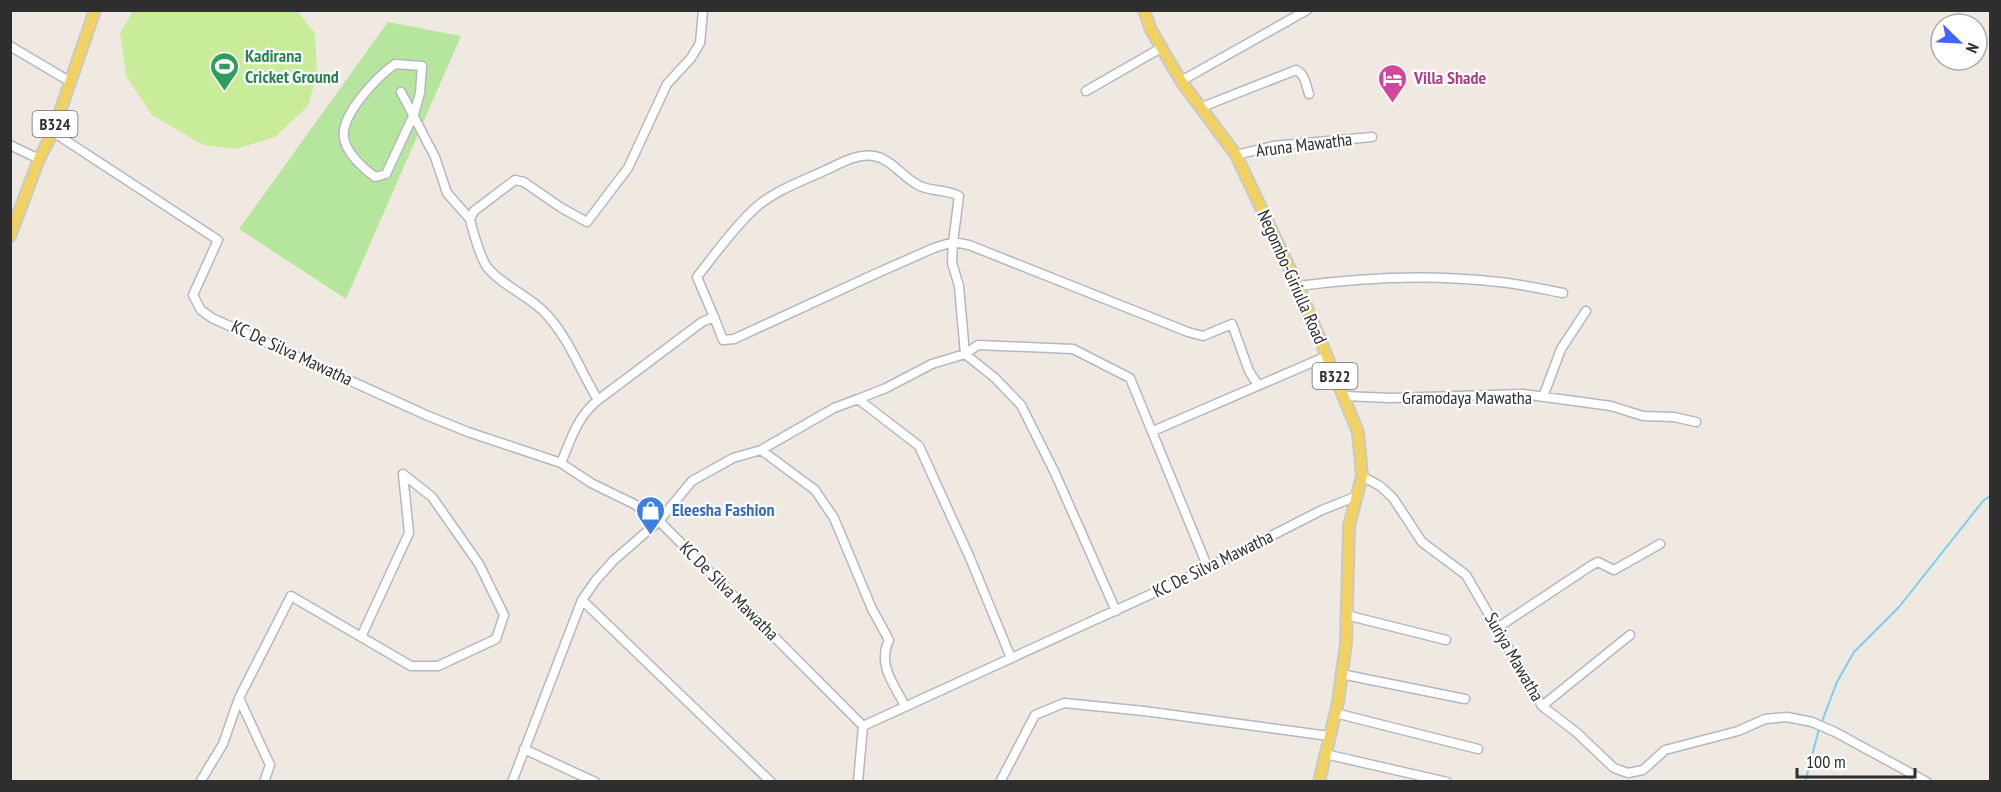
<svg xmlns="http://www.w3.org/2000/svg" width="2001" height="792" viewBox="0 0 2001 792" font-family="'PT Sans Narrow',sans-serif">
<style>
.green{fill:#b6e59e}
.pitch{fill:#c9ec9a}
.lines{fill:none;stroke-linecap:round;stroke-linejoin:round}
.stream{stroke:#75cff0;stroke-width:2}
.minor-casing{stroke:#b4b7c1;stroke-width:11}
.major-casing{stroke:#c9c9c9;stroke-width:14}
.minor{stroke:#fff;stroke-width:8}
.major{stroke:#f2d163;stroke-width:10}
.labels{text-anchor:middle;stroke-width:4.5;stroke-linejoin:round;paint-order:stroke}
.shield{fill:#fff;stroke:#6d6d6d;stroke-width:1.5}
.shield-label{font-size:16px;font-weight:bold;fill:#2e2e2e}
.leisure-label{font-size:18px;font-weight:bold;fill:#27864d;stroke:#fff;text-anchor:start}
.hotel-label{font-size:18px;font-weight:bold;fill:#b23c85;stroke:#fff;text-anchor:start}
.street-label{font-size:18px;fill:#2e2e2e;stroke:#fff}
.shop-label{font-size:18px;font-weight:bold;fill:#366cbe;stroke:#fff;text-anchor:start}
</style>
<rect width="100%" height="100%" fill="#efe9e1"/>
<!-- green -->
<path class="green" d="M 388,22 L 461,36 L 346,299 L 239,229 Z"/>
<!-- pitch -->
<path class="pitch" d="M 133,11 L 297,11 L 315,33 L 317,74 L 308,106 L 275,137 L 236,149 L 203,145 L 152,115 L 126,76 L 120,33 Z"/>
<g class="lines">
<!-- stream -->
<path class="stream" d="M 1821,724 L 1837,682 L 1854,652 L 1899,607 L 1983,501 L 1990,496
M 1805,782 L 1819,729"/>
<defs>
<path id="minor" d="M 10,46 L 69,81
M 395,64 L 422,66 L 420,93 L 414,114 L 386,174 L 375,177 C 364,169 346,153 344,138 C 340,115 377,77 395,64 Z
M 1181,81 L 1307,10
M 1086,91 L 1161,48
M 401,92 L 435,157 L 447,193 L 470,219
M 1202,107 L 1296,70 C 1305,74 1306,85 1309,94
M 53,132 L 218,240 L 193,295 L 201,310 L 212,318 L 426,415 L 468,432 L 561,463 L 591,483 L 634,504 L 659,521 L 863,726 L 1208,568 L 1322,510 L 1357,496
M 10,145 L 39,159
M 1236,155 L 1273,146 L 1372,137
M 1298,286 C 1364,277 1432,274 1499,282 C 1520,284 1542,289 1563,293
M 714,317 L 697,277 C 715,254 732,230 753,210 C 773,191 802,181 826,170 C 841,163 857,153 874,156 C 892,159 904,179 920,186 C 933,192 946,189 959,196 L 953,242 L 969,245 L 1188,332 L 1203,336 L 1232,324 L 1249,371 L 1258,385
M 965,354 L 978,345 L 1073,349 L 1130,378 L 1208,568
M 1344,396 L 1391,398 L 1523,394 L 1611,406 L 1643,416 L 1674,417 L 1696,422
M 1543,397 L 1561,349 L 1586,311
M 858,399 L 886,388 L 932,364 L 965,354 L 995,378 L 1021,405 L 1055,473 L 1116,611
M 598,400 L 702,322 L 714,317 L 723,340 L 734,339 L 875,274 L 934,248 L 953,242 L 952,263 L 959,286 L 965,354
M 1153,431 L 1327,356
M 761,450 L 815,490 L 834,518 L 872,609 L 889,640 C 877,665 894,684 905,706
M 561,463 C 571,439 577,417 598,400 C 581,372 570,341 548,316 C 531,296 503,287 487,267 C 481,259 472,229 470,219 L 474,211 L 515,180 L 524,182 L 560,207 L 587,222 L 628,168 L 667,84 L 691,58 L 700,43 L 703,10
M 1362,476 L 1380,486 L 1393,498 L 1422,542 L 1466,575 L 1542,706 L 1576,732 L 1614,768 L 1628,773 L 1643,770 L 1665,750 L 1738,731 L 1765,719 L 1787,717 L 1812,722 L 1835,732 L 1927,782
M 582,600 L 771,782
M 1346,615 L 1446,640
M 1497,628 L 1592,565 L 1598,562 L 1614,570 L 1660,544
M 1341,674 L 1465,699
M 1542,706 L 1630,635
M 1335,713 L 1478,749
M 524,749 L 595,782
M 1325,754 L 1447,782
M 200,782 L 223,744 L 239,698
M 264,782 L 270,765 L 239,698 L 291,596 L 411,666 L 438,666 L 496,639 L 504,615 L 479,564 L 432,497 L 403,474 L 409,533 L 361,637
M 512,782 L 582,600 L 596,580 L 614,560 L 659,521 L 692,481 L 733,458 L 761,450 L 834,408 L 858,399 L 919,446 L 970,558 L 1011,658
M 858,782 L 863,726
M 1000,782 L 1035,715 L 1064,703 L 1144,711 L 1329,736"/>
<path id="major" d="M 1144,10 L 1151,30 L 1181,81 L 1236,155 L 1298,286 L 1358,432 L 1362,476 L 1349,526 L 1346,643 L 1338,702 L 1319,782
M 10,236 L 39,159 L 53,132 L 95,10"/>
</defs>
<!-- minor casing -->
<use href="#minor" class="minor-casing"/>
<!-- major casing -->
<use href="#major" class="major-casing"/>
<!-- minor -->
<use href="#minor" class="minor"/>
<!-- major -->
<use href="#major" class="major"/>
</g>
<!-- icons -->
<defs>
<symbol id="stadium-pin" viewBox="-11 -11 22 30"><path d="M0 17L-7.5 6A9.5 9.5 0 1 1 7.5 6Z" fill="#2e9e5b" stroke="#fff"/><path d="M0-5a6.5 5 0 1 0 0 10a6.5 5 0 1 0 0-10ZM-3.5-1.8h7v3.6h-7Z" fill="#fff"/></symbol>
<symbol id="hotel-pin" viewBox="-11 -11 22 30"><path d="M0 17L-7.5 6A9.5 9.5 0 1 1 7.5 6Z" fill="#d1479c" stroke="#fff"/><path d="M-6-4.5h1.5V1H6V5H4.5V3h-9V5H-6ZM-4 0a1.8 1.8 0 1 1 3.6 0ZM.5 0V-2.5h3Q6-2.5 6 0Z" fill="#fff"/></symbol>
<symbol id="shop-pin" viewBox="-11 -11 22 30"><path d="M0 17L-7.5 6A9.5 9.5 0 1 1 7.5 6Z" fill="#3f7fe0" stroke="#fff"/><path d="M-5-2.5h2.3a2.7 3.5 0 0 1 5.4 0H5L5.5 6h-11ZM-1.5-2.5h3a1.5 2.3 0 0 0-3 0Z" fill="#fff"/></symbol>
</defs>
<g fill-rule="evenodd">
<use href="#stadium-pin" x="208" y="50" width="33" height="45"/>
<use href="#hotel-pin" x="1376" y="62" width="33" height="45"/>
<use href="#shop-pin" x="634" y="494" width="33" height="45"/>
</g>
<g class="labels">
<!-- shield labels -->
<g class="shield">
<rect x="32.5" y="111" width="45" height="26" rx="4.5"/>
<rect x="1312.5" y="363" width="45" height="26" rx="4.5"/>
</g>
<g class="shield-label">
<text x="55" y="130">B324</text>
<text x="1335" y="382">B322</text>
</g>
<!-- leisure labels -->
<g class="leisure-label">
<text x="245" y="62">Kadirana<tspan x="245" dy="21">Cricket Ground</tspan></text>
</g>
<!-- hotel labels -->
<g class="hotel-label">
<text x="1414" y="84">Villa Shade</text>
</g>
<!-- street labels -->
<g class="street-label">
<text transform="translate(1304 145) rotate(-7)" y="6">Aruna Mawatha</text>
<text transform="translate(1292 277) rotate(66)" y="6">Negombo-Giriulla Road</text>
<text transform="translate(292 353) rotate(25)" y="6">KC De Silva Mawatha</text>
<text x="1467" y="404">Gramodaya Mawatha</text>
<text transform="translate(1213 564) rotate(-26)" y="6">KC De Silva Mawatha</text>
<text transform="translate(729 591) rotate(45)" y="6">KC De Silva Mawatha</text>
<text transform="translate(1514 657) rotate(60)" y="6">Suriya Mawatha</text>
</g>
<!-- shop labels -->
<g class="shop-label">
<text x="672" y="516">Eleesha Fashion</text>
</g>
</g>
<!-- border -->
<rect width="2001" height="792" fill="none" stroke="#2e2e2e" stroke-width="24"/>
<!-- north arrow -->
<g transform="translate(1959 42) rotate(114)"><circle r="28" fill="#ffffff" stroke="#ababab" stroke-width="1.5"/>
<path d="M0-4.5L10 22L0 15L-10 22Z" fill="#4264fb"/>
<text y="-9" font-size="16" font-weight="bold" text-anchor="middle" fill="#2e2e2e">N</text>
</g>
<!-- scale -->
<path d="M1797 768v9h118v-9" fill="none" stroke="#2e2e2e" stroke-width="3"/>
<text x="1806" y="768" font-size="18" fill="#2e2e2e" stroke="#ffffff" stroke-width="4.5" paint-order="stroke">100 m</text>
</svg>
